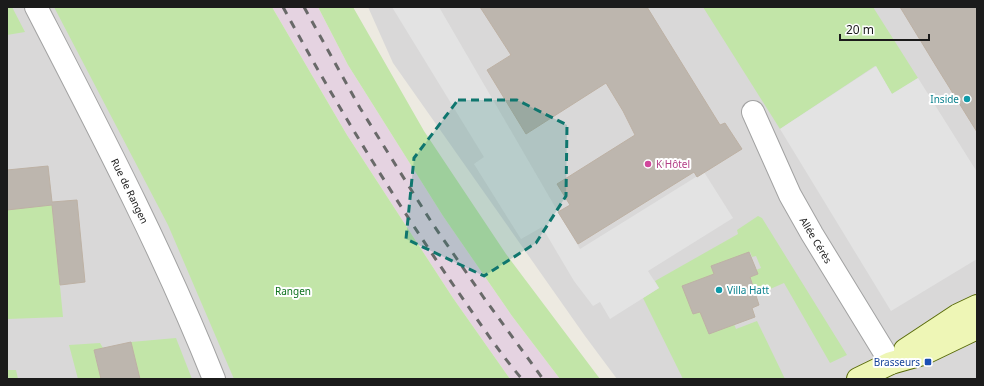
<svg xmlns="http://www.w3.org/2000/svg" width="984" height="386" viewBox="0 0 984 386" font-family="'Noto Sans',sans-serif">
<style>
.residential{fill:#d9d8d8}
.industrial{fill:#e5d3e1}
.grass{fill:#c2e5a8}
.parking{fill:#e3e3e3}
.building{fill:#bdb6ae;stroke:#bdb1a4}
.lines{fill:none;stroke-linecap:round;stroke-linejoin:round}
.minor-casing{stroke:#a2a2a2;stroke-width:24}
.secondary-casing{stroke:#596b09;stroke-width:24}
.minor{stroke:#fff;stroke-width:22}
.secondary{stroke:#eef6b6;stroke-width:22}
.rail{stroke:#696969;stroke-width:3;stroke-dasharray:8 8;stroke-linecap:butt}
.marked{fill:#0f766e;fill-opacity:0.2;stroke:#0f766e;stroke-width:3;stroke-dasharray:8 5;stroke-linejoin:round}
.culture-dot{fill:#0f9aa8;stroke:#fff;stroke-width:1.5}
.hotel-dot{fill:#d1479c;stroke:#fff;stroke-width:1.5}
.transit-dot{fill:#1a4fb4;stroke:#fff;stroke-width:1.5}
.labels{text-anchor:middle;stroke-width:4;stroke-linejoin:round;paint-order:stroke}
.culture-label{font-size:10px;fill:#0d838f;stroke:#fff;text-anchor:end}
.hotel-label{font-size:10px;fill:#b23c85;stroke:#fff;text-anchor:start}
.street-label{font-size:10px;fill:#1b1b1b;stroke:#fff}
.park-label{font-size:10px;fill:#10731f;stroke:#fff}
.transit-label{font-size:10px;fill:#164399;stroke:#fff;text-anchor:end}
</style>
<rect width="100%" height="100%" fill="#edeae1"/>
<!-- residential -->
<path class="residential" d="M 7,7 L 256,7 L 469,379 L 7,379 Z
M 368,7 L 977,7 L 977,379 L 617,379 L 585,336 L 393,63 Z"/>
<!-- industrial -->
<path class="industrial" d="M 272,7 L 318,7 L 348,65 L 443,216 L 512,316 L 560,379 L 510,379 L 453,298 L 347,135 Z"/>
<!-- grass -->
<path class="grass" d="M 7,7 L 12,7 L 25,32 L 7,35 Z
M 54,7 L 272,7 L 347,135 L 453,298 L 510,379 L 234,379 L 168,225 Z
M 318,7 L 353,7 L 424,131 L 506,254 L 600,379 L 560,379 L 512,316 L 443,216 L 348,65 Z
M 703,7 L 873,7 L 918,78 L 892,94 L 875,66 L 780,129 Z
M 52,205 L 63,317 L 7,319 L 7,210 Z
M 758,216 L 762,218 L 847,355 L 830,363 L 784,283 L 756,295 L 750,277 L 758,274 L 756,270 L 761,268 L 756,256 L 752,257 L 750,252 L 711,266 L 714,274 L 683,286 L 693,314 L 700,312 L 709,334 L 734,324 L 736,329 L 757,321 L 785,379 L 683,379 L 643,298 L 659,288 L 655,281 L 738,234 L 737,230 Z
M 176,338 L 192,379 L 140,379 L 131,342 Z
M 100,343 L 103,348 L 94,351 L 101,379 L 78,379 L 69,345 Z
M 7,370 L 16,370 L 18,379 L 7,379 Z"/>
<!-- parking -->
<path class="parking" d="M 392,7 L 439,7 L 558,212 L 580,249 L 704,172 L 733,218 L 648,271 L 659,288 L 610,319 L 600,302 L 593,306 L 574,281 L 542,227 L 521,239 L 474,164 L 484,157 Z
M 876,66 L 892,94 L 918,78 L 977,172 L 977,259 L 891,311 L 780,129 Z"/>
<!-- building -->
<path class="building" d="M 480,7 L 647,7 L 720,125 L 725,123 L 742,149 L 697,177 L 694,172 L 578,244 L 558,212 L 570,205 L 557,184 L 635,135 L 623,111 L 606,83 L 526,134 L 487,70 L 511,55 Z
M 900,7 L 977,7 L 977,132 L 936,66 Z
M 48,166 L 52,202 L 77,200 L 85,282 L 60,285 L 52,205 L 7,210 L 7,170 Z
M 749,252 L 758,274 L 750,277 L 759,305 L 752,308 L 755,317 L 709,334 L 700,312 L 693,314 L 682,286 L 714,274 L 711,266 Z
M 131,342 L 140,379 L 101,379 L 94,350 Z"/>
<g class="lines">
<defs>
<path id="minor" d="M 36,7 C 99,129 163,251 214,379
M 753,112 L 790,195 L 812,234 L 891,363"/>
<path id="secondary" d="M 905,350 L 958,315 L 977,306
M 858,379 L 891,363 L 923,354 L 977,328"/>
</defs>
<!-- minor casing -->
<use href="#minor" class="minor-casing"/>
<!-- secondary casing -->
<use href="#secondary" class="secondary-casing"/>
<!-- minor -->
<use href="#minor" class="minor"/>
<!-- secondary -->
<use href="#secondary" class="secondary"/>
<!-- rail -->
<path class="rail" d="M 283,7 C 335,103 392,196 454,286 C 476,317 497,350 522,379
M 304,7 L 360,108 L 405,180 L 432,223 L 484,298 L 543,379"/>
</g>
<!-- marked area -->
<path class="marked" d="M 458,100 L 517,100 L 567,125 L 566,196 L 536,243 L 484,276 L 406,239 L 414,158 Z"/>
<!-- markers -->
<g class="culture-dot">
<circle cx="967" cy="99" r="4"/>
<circle cx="719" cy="290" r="4"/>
</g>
<circle class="hotel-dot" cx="648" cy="164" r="4"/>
<rect class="transit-dot" x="924" y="358" width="8" height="8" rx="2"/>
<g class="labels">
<!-- culture labels -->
<g class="culture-label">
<text x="959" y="103">Inside</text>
<text x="727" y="294" text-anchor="start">Villa Hatt</text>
</g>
<!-- hotel labels -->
<g class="hotel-label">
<text x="656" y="168">K Hôtel</text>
</g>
<!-- street labels -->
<g class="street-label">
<text transform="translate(130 191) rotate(64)" y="4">Rue de Rangen</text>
<text transform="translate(816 240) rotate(59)" y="4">Allée Cérès</text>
</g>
<!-- park labels -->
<g class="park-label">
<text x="293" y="295">Rangen</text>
</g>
<!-- transit labels -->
<g class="transit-label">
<text x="920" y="366">Brasseurs</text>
</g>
</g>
<!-- border -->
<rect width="984" height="386" fill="none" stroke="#1b1b1b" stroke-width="16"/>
<!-- scale -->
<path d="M840 34v6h89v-6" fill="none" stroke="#1b1b1b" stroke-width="2"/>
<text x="846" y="34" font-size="12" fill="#1b1b1b" stroke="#ffffff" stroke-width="3" paint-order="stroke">20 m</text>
</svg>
